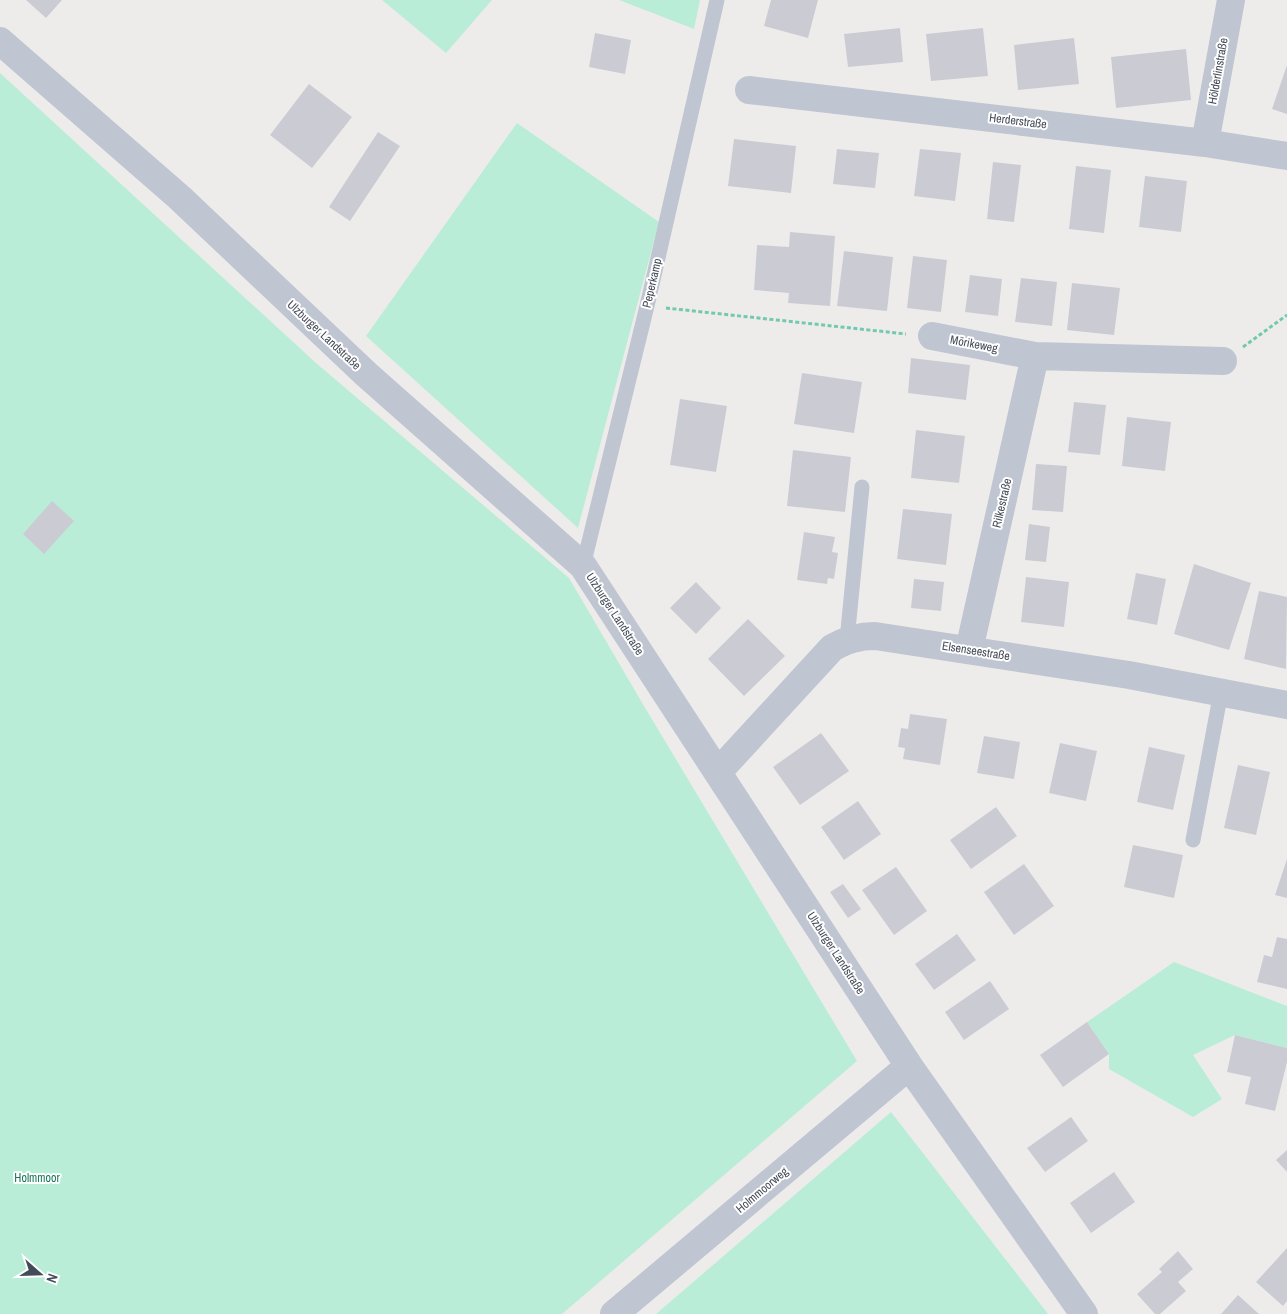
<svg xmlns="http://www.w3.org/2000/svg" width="1287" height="1314" viewBox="0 0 1287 1314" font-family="'Archivo Narrow',sans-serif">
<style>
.green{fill:#b9edd7}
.building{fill:#cbccd3}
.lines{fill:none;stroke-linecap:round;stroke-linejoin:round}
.path{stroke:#72c9af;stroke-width:3;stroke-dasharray:4 2.5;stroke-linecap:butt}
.service{stroke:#bfc5d1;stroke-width:15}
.minor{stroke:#bfc5d1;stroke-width:28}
.labels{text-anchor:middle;stroke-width:4;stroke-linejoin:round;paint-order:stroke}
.street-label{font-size:12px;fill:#444b58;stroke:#fff}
.park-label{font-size:12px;fill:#187759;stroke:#fff}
</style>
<rect width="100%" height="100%" fill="#eeeceb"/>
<!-- green -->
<path class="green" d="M 382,0 L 492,0 L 446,53 Z
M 619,0 L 700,0 L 694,29 Z
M 0,73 L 316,363 L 569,578 L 644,706 L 857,1061 L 562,1314 L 0,1314 Z
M 517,123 L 659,222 L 578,528 L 366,336 Z
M 1174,962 L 1287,1006 L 1287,1048 L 1235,1035 L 1193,1055 L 1222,1099 L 1193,1117 L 1109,1069 L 1109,1054 L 1087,1022 Z
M 891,1112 L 1048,1314 L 656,1314 Z"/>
<!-- building -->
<path class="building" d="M 26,0 L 62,0 L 46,18 Z
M 771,0 L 818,0 L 808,38 L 764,26 Z
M 900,28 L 903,62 L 848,67 L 844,34 Z
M 983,28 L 988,76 L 931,81 L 926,34 Z
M 595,33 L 631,40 L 625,74 L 589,67 Z
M 1074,38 L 1079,84 L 1018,90 L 1014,45 Z
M 1186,49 L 1191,100 L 1116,108 L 1111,57 Z
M 1287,65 L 1287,114 L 1272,109 Z
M 309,84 L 352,117 L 312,168 L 270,135 Z
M 378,132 L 400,146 L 350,221 L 329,207 Z
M 734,139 L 796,146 L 791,193 L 728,186 Z
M 837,149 L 879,153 L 875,188 L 833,184 Z
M 920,149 L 961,153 L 955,201 L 914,196 Z
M 993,162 L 1021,165 L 1014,222 L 987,219 Z
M 1076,166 L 1111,170 L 1104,233 L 1069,229 Z
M 1145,176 L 1187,181 L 1181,232 L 1139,227 Z
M 790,232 L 835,236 L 830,306 L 788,303 L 789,293 L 754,290 L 757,245 L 789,247 Z
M 844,251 L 893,257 L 887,311 L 837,306 Z
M 913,256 L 947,260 L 941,312 L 907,308 Z
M 970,275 L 1002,279 L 998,316 L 965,312 Z
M 1021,278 L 1057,282 L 1052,326 L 1015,322 Z
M 1072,283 L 1120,288 L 1114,335 L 1067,330 Z
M 911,358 L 970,365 L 966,400 L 908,393 Z
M 802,373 L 862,382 L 854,433 L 794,424 Z
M 680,399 L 727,406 L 716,472 L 670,465 Z
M 1074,402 L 1106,405 L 1100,455 L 1068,452 Z
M 1127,417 L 1171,422 L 1165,471 L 1122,466 Z
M 916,430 L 965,436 L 959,483 L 911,478 Z
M 793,450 L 851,457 L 845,512 L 787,506 Z
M 1036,464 L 1067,466 L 1063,512 L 1032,510 Z
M 52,501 L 74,521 L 44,554 L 23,534 Z
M 903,509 L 952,514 L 946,565 L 897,559 Z
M 1029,524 L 1050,527 L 1046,562 L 1025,560 Z
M 804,532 L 835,537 L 832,552 L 838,553 L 834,579 L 828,578 L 827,584 L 797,580 Z
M 1194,564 L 1251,583 L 1229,650 L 1174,634 Z
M 1136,573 L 1166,579 L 1157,625 L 1127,619 Z
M 1026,577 L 1069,582 L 1064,627 L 1021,622 Z
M 914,579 L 944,582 L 941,611 L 911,608 Z
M 696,582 L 721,608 L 696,634 L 670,608 Z
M 1259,591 L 1287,597 L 1286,669 L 1244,659 Z
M 748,619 L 785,656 L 744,696 L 708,659 Z
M 910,714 L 947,719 L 940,765 L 903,759 L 905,748 L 898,747 L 901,728 L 908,729 Z
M 821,733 L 849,771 L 800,805 L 773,767 Z
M 984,736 L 1020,742 L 1014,779 L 977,773 Z
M 1060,743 L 1097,751 L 1086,801 L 1049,793 Z
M 1149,747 L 1185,755 L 1173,810 L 1137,802 Z
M 1238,765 L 1270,772 L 1256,835 L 1224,828 Z
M 858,801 L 881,834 L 844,860 L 821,827 Z
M 996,807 L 1017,836 L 971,869 L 950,840 Z
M 1133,845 L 1183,855 L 1174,898 L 1124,887 Z
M 1287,859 L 1287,898 L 1275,895 Z
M 1024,864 L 1054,906 L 1014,935 L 984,892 Z
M 896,867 L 927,911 L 894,935 L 862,890 Z
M 843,884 L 861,909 L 848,918 L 830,892 Z
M 957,934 L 976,960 L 934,990 L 915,964 Z
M 1277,937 L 1287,939 L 1287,989 L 1257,982 L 1264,955 L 1272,957 Z
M 990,981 L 1009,1009 L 964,1040 L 945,1012 Z
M 1087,1022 L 1109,1054 L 1063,1087 L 1040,1055 Z
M 1235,1035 L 1287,1048 L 1287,1062 L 1275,1111 L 1245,1104 L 1251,1077 L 1227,1072 Z
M 1071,1117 L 1088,1141 L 1045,1172 L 1027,1148 Z
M 1287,1150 L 1287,1172 L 1276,1160 Z
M 1114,1172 L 1135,1202 L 1091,1233 L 1070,1203 Z
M 1287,1248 L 1287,1301 L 1283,1306 L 1256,1282 Z
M 1178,1251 L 1193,1269 L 1178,1282 L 1186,1291 L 1160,1314 L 1155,1314 L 1137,1294 L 1162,1272 L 1159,1269 Z
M 1238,1295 L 1259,1314 L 1221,1314 Z"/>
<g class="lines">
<!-- path -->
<path class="path" d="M 666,308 L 906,334
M 1243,347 L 1287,315"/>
<!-- service -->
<path class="service" d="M 583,566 L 647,306 L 717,0
M 847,640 L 862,487
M 1193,840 L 1221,692"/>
<!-- minor -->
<path class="minor" d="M 0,41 L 180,198 L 366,374 L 583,566 L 909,1066 L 1084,1314
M 749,90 L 1205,143 L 1287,156
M 1205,143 L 1231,0
M 932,336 L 1035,356 L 1223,361
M 969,650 L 1035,356
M 718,772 L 832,648 C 846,640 858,636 875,636 L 1129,675 L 1287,705
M 614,1314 L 909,1066"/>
</g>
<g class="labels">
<!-- street labels -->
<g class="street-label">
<text transform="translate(1218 71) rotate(-80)" y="4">Hölderlinstraße</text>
<text transform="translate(1018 121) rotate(7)" y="4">Herderstraße</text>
<text transform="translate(652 283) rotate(-77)" y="4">Peperkamp</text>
<text transform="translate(324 335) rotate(43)" y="4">Ulzburger Landstraße</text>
<text transform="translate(974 344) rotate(11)" y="4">Mörikeweg</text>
<text transform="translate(1002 503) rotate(-77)" y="4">Rilkestraße</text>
<text transform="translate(615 614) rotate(57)" y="4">Ulzburger Landstraße</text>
<text transform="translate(976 651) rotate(9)" y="4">Elsenseestraße</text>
<text transform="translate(836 953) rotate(57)" y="4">Ulzburger Landstraße</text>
<text transform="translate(762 1190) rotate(-40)" y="4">Holmmoorweg</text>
</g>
<!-- park labels -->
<g class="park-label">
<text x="37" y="1182">Holmmoor</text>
</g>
</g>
<!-- north arrow -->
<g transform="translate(40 1274) rotate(110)" stroke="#ffffff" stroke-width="4" paint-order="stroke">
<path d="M0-4L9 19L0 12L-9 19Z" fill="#444b58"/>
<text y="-8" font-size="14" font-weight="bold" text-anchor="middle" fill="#444b58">N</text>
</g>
</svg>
